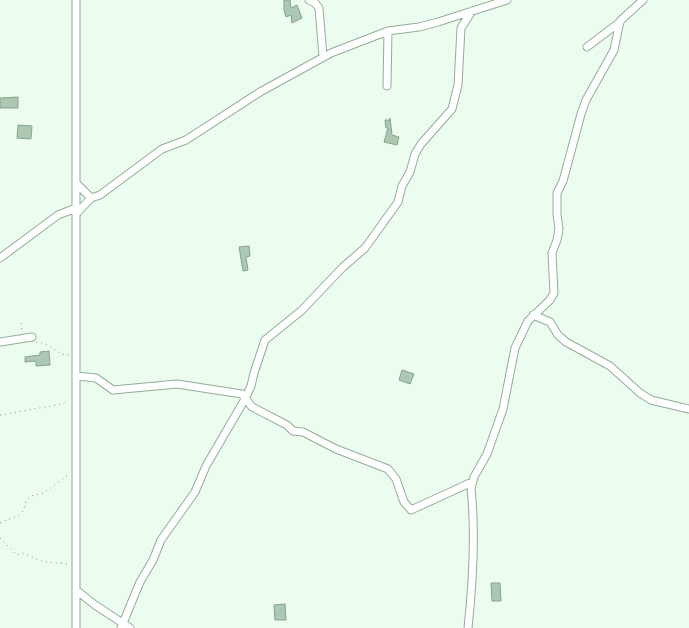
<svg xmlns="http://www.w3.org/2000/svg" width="689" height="628" viewBox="0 0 689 628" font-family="Ubuntu,sans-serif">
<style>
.building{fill:#acc8b3;stroke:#87a28d}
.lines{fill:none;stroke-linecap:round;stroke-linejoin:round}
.minor-casing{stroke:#92ad98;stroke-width:9}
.path{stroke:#818f84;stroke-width:1;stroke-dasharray:1 4;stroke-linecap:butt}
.minor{stroke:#fff;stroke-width:7}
</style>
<rect width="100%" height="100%" fill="#ecfdf0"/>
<!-- building -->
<path class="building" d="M 284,0 L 290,0 L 291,8 L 297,5 L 302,18 L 292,23 L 291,15 L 286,17 L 284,10 Z
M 18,97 L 18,108 L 0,108 L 0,98 Z
M 390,118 L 392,135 L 399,137 L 397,145 L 384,142 L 388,128 L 386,128 L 385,120 L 390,120 Z
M 18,125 L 32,126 L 31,139 L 17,138 Z
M 249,246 L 250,256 L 246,257 L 248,270 L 243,271 L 239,247 Z
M 49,351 L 50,365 L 36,366 L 36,361 L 25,362 L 25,357 L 40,355 L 40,352 Z
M 402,370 L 414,374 L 410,384 L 399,380 Z
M 491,583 L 500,583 L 501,601 L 492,601 Z
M 285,604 L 286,620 L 275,620 L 274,605 Z"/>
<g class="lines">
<defs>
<path id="minor" d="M 76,0 L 76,628
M 309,0 L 315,3 L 319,8 L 323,57
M 587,47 L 620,22
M 387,86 L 388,31
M 76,183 L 91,198
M 76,214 L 91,198 L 100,195 L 162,149 L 186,140 L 260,92 L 331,53 L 388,31 L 419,27 L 438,22 L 507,0
M 0,258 L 58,215 L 76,208
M 533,315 L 550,322 L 558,335 L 566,342 L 610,366 L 640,393 L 651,400 L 689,409
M 0,342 L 32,337
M 76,376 L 96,378 L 113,390 L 177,384 L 242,394 L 252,407 L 287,425 L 293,431 L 303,432 L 336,449 L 388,469 L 396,479 L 404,502 L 411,510 L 472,482
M 76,590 L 95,605 L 130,628
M 121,628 L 140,582 L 153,560 L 161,540 L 195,492 L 206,466 L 245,399 L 251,386 L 254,373 L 265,340 L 301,311 L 343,267 L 365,248 L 398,202 L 402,186 L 410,172 L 415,154 L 421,144 L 452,109 L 458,85 L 461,28 L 472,11
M 468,628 C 473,581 476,535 471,488 L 474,477 L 487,454 L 503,409 L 515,348 L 528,321 L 550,300 L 554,293 L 552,253 L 557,240 L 559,229 L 557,214 L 557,193 L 563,181 L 581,114 L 586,100 L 614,50 L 620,21 L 643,0"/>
</defs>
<!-- minor casing -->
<use href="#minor" class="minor-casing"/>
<!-- path -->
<path class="path" d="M 21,323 L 22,332
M 36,342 C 53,343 56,356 70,355
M 0,415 L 62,404 L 68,400
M 0,523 C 14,516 24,518 26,501 L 31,496 L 44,493 L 69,474
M 0,538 L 17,555 L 22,553 L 44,562 L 70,564"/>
<!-- minor -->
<use href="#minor" class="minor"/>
</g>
</svg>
